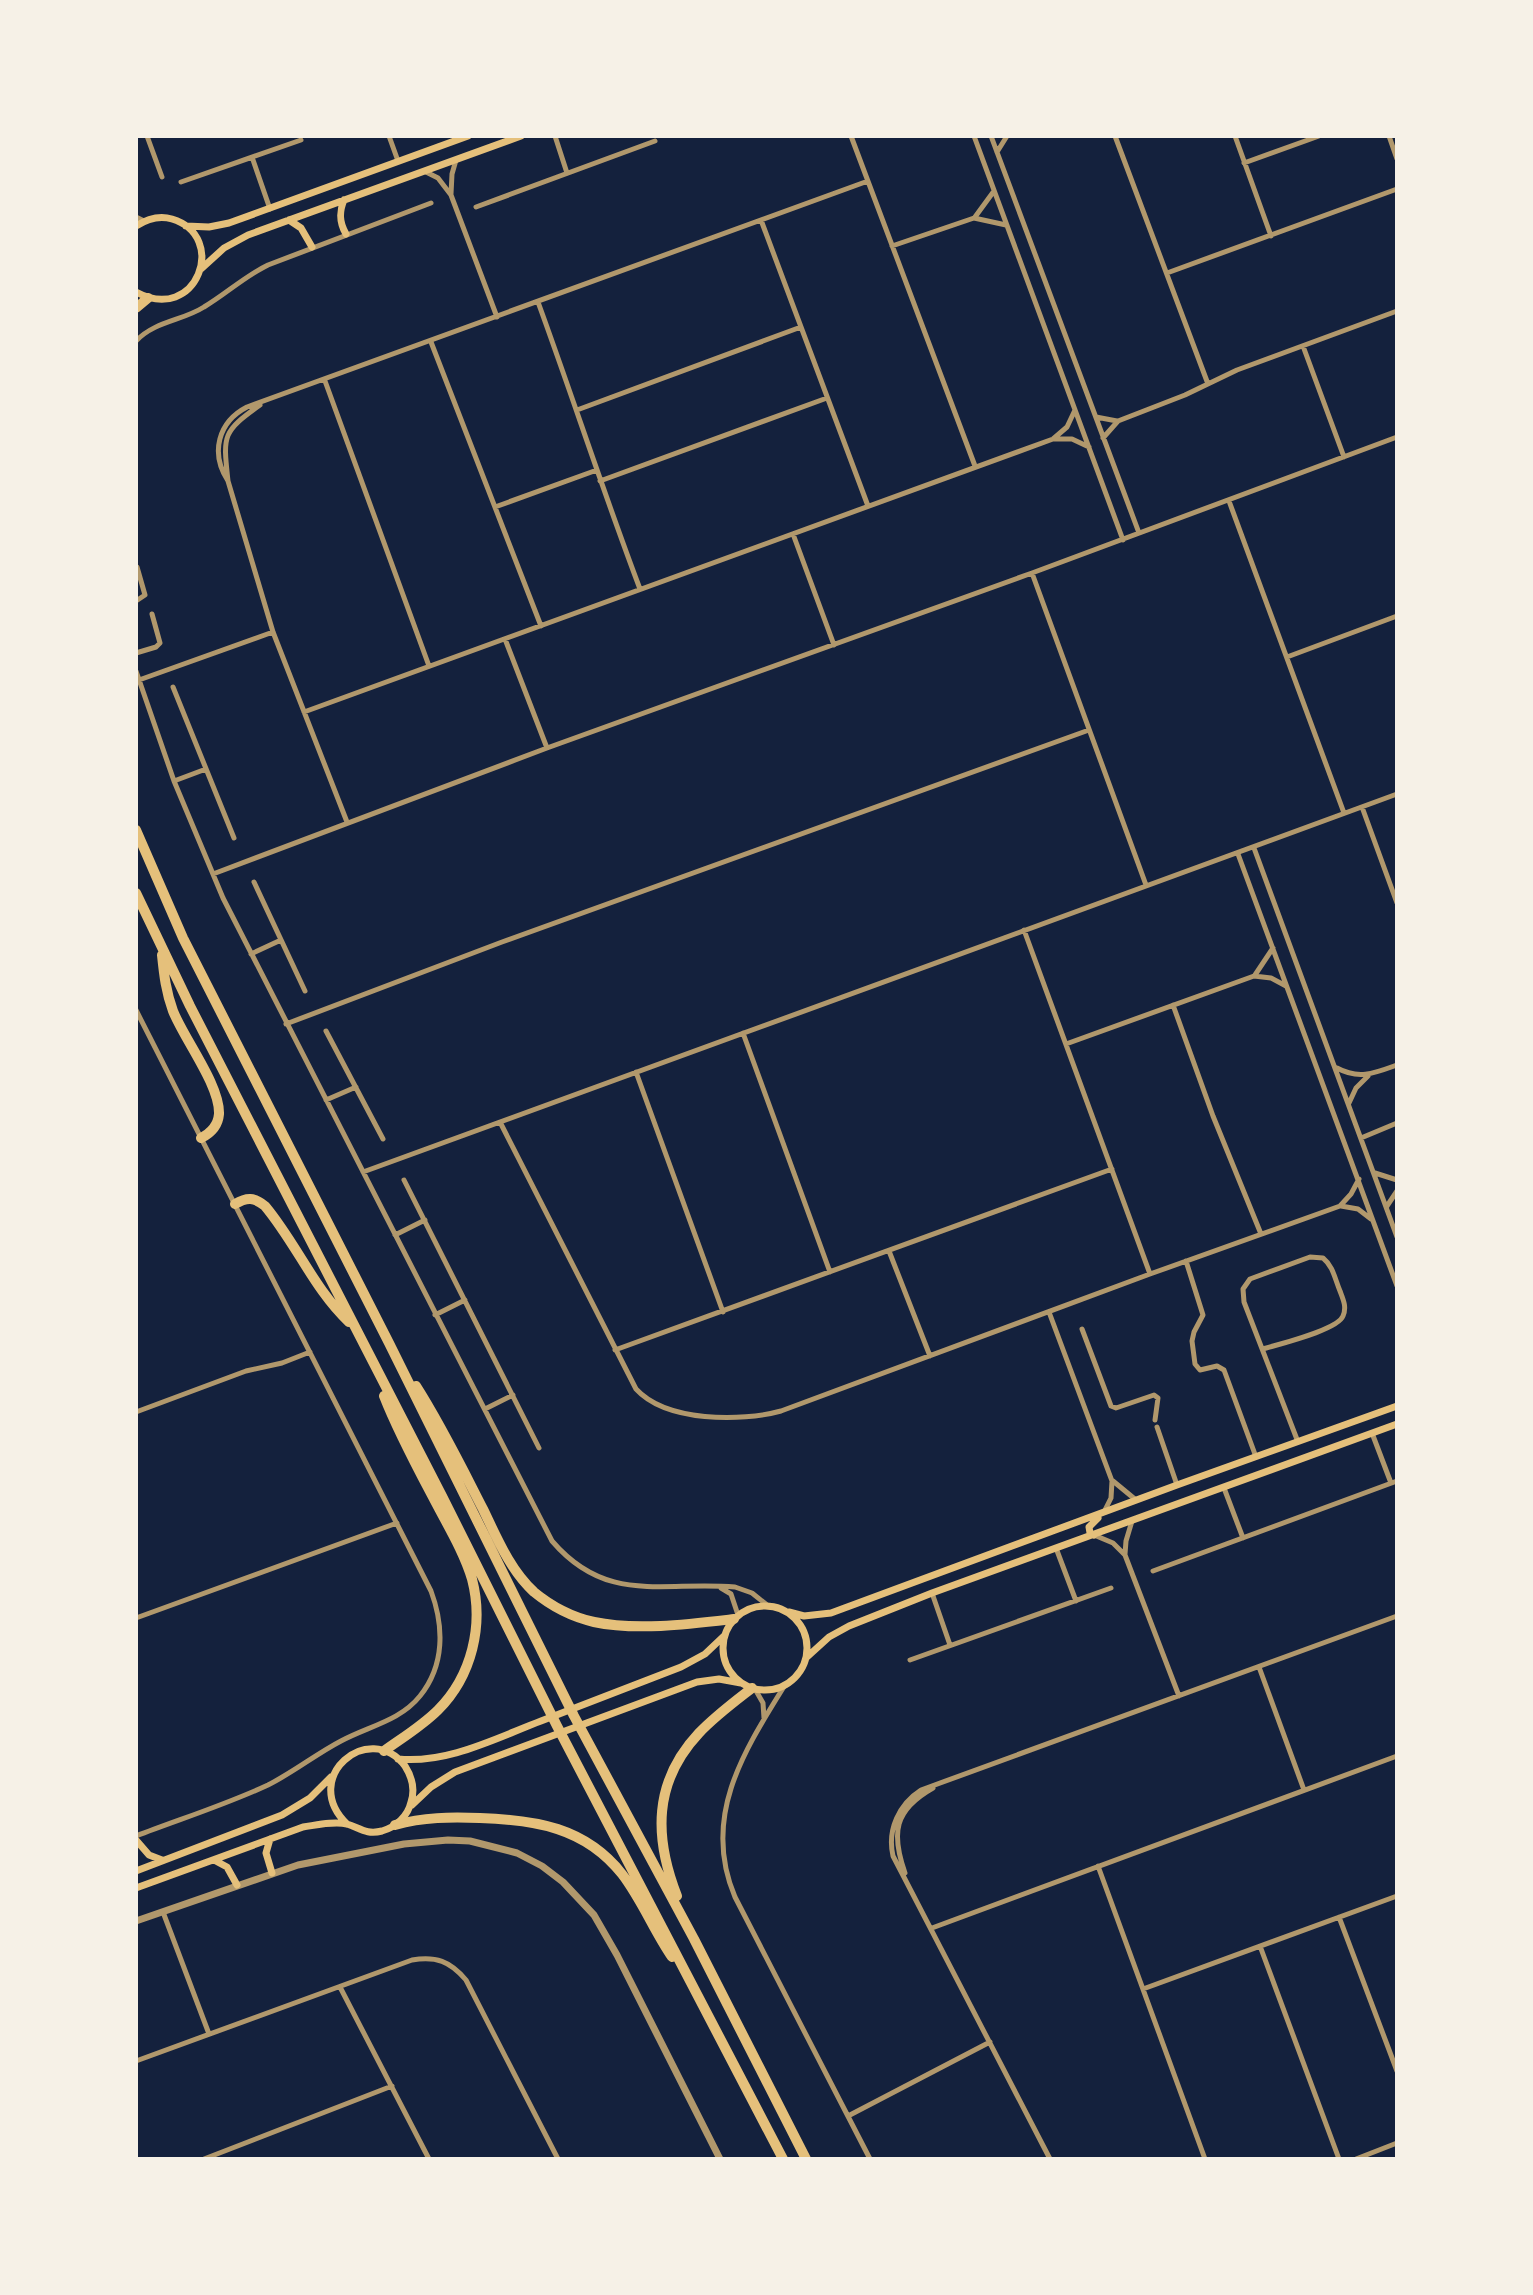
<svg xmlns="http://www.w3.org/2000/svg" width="1533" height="2295" viewBox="0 0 1533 2295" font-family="Inter,sans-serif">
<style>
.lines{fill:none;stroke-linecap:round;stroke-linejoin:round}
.minor{stroke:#b1986c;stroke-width:5}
.tertiary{stroke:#b1986c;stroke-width:7}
.secondary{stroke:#e5c07b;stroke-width:7}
.motorway{stroke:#e5c07b;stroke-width:10}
</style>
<rect width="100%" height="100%" fill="#14213d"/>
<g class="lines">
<!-- minor -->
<path class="minor" d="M 147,136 L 162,177
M 389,136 L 398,161
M 555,136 L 567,173
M 851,136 L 975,466
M 974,136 L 1123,540
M 991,136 L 1139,533
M 1115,136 L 1208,384
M 1235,136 L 1271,236
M 1389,136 L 1397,159
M 997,152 L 1007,136
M 252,157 L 270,209
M 1244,163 L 1319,136
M 424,171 L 438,178 L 451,195 L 497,317
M 181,182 L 301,140
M 451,194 L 452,174 L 456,160
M 476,207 L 655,141
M 136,217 L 144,221
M 975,217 L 994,191
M 761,220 L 868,506
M 892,246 L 974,218 L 1006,225
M 1167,273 L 1397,189
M 538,302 C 573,398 604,494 640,589
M 136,341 C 155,321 182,321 204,307 C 226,294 245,276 268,265 L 431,203
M 431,342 L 541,626
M 1303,346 L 1344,457
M 325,381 L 429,666
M 260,405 C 222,432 223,435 228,481 L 273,632 L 347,822
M 577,410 L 801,327
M 1096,417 L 1117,421
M 1103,438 L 1118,421 L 1185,395 L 1237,370 L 1397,311
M 1054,439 L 1072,439 L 1089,447
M 228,481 C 210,453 218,422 247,407 L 868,181
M 600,481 L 827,398
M 1229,501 L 1344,813
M 495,507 L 597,470
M 793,534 L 834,645
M 1032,573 L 1146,885
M 136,601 L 145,595 L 137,567
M 505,639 L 547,748
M 136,653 L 156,647 L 160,643 L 152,614
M 1287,657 L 1397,616
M 136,671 L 174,781 L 223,898 L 552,1541 C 607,1605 662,1581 735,1587 L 752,1593 L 767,1605
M 139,680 L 273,632
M 173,687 L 234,838
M 304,712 L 1053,439 L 1067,427 L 1075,410
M 174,781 L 206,769
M 1362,807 L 1397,903
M 1254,848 L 1397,1237
M 1238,854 L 1397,1286
M 213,874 L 547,748 L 1032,573 L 1397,437
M 254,882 L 305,991
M 1024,930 L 1150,1274
M 251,954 L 281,940
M 1255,975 L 1273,948
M 1173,1005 L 1213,1116 L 1261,1234
M 136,1010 L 431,1591 C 444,1626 445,1665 420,1696 C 400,1721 369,1726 341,1741 C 316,1754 294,1772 268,1785 C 225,1805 180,1819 136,1836
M 286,1024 L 502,942 L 1089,730
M 326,1031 L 383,1139
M 743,1033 L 830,1272
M 1066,1044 L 1254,976 L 1271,978 L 1286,986
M 1337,1068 C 1359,1080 1375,1073 1397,1065
M 636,1072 L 723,1312
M 326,1100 L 356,1087
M 1349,1103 L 1356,1088 L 1368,1076
M 500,1122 L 636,1389 C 666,1422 741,1422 781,1411 L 1150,1274 L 1340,1206 L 1351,1194 L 1359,1179
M 1361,1138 L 1397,1123
M 363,1172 C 707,1046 1053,921 1397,794
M 1375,1173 L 1397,1180
M 404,1180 L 539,1448
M 1341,1206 L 1358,1209 L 1371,1219
M 1387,1206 L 1397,1191
M 395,1235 L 425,1220
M 889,1251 L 930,1356
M 1186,1261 L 1203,1315 L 1194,1332 L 1192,1341 L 1195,1364 L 1200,1370 L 1217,1366 L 1224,1370 L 1256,1457
M 1049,1312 L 1112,1481 L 1111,1498 L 1105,1510
M 435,1315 L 465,1300
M 1082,1329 L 1111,1406 L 1116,1408 L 1154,1395 L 1158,1398 L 1155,1420
M 1263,1349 C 1279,1344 1338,1330 1343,1316 C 1347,1307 1343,1299 1340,1291 C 1335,1279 1333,1266 1323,1258 L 1310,1257 L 1250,1279 L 1243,1289 L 1244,1302 L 1298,1442
M 615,1350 L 1112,1169
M 485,1409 L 513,1395
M 136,1412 L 246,1371 L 282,1363 L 310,1352
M 1157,1427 L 1177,1485
M 1372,1433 L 1391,1483
M 1113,1481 L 1136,1500
M 1224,1488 L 1243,1538
M 1094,1535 L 1113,1543 L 1125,1555 L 1179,1696
M 1056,1548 L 1076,1601
M 1125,1554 L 1126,1541 L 1132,1521
M 1153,1571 L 1397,1481
M 721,1588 L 731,1594 L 738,1615
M 932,1593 L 950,1645
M 136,1618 L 397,1523
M 910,1660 L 1111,1588
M 1259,1667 L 1304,1790
M 785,1685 C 744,1751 701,1817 735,1897 L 870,2159
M 755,1689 L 763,1703 L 764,1718
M 1098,1866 L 1205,2159
M 905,1873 C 891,1833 894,1810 933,1788
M 163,1912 L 209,2034
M 1339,1917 L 1397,2071
M 932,1928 L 1397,1756
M 1260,1946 L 1339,2159
M 340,1987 L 429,2159
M 1143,1989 L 1397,1896
M 136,2061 L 412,1960 C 436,1956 450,1961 466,1980 L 558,2159
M 848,2116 L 990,2042
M 204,2159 L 392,2086
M 1050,2159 L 893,1856 C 887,1830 899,1804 921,1790 L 1397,1616
M 1356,2159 L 1397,2143"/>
<!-- tertiary -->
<path class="tertiary" d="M 136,1921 L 298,1865 L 404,1844 L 448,1840 L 470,1841 L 517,1853 L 542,1866 L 563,1882 L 594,1915 L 617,1955 L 720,2159"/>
<!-- secondary -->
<path class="secondary" d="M 344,200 C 339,212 339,222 346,234
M 289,220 L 301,228 L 312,247
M 136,226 C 147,219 159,215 172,219 C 229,236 197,325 136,292
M 186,226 L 209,227 L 229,223 L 468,136
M 201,269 L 224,248 L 248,235 L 521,136
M 1094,1535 L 1090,1533 L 1089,1527 L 1098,1518
M723 1648a42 42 0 1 1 84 0a42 42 0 1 1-84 0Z
M 789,1612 L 804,1616 L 831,1613 L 1177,1485 L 1397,1406
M 807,1657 L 829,1637 L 849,1626 L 932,1593 L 1397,1424
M 398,1759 C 447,1764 496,1738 541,1721 C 588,1703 634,1685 681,1667 L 705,1654 L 724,1636
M 412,1805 L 431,1787 L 455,1772 L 697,1682 L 719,1679 L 741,1683
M 270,1839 L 266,1853 L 272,1873
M 136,1840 L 149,1855 L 162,1860
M 214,1860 L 227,1867 L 237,1885
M 136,1871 L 282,1815 L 310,1798 L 331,1777
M 136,1888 L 303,1827 C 317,1825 333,1821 347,1824 C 360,1828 366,1835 382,1831 C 396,1827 408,1816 411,1802 C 415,1790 412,1777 405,1766 C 369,1719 299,1778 347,1824"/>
<!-- motorway -->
<path class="motorway" d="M 136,308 L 148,298
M 136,830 L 183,938 L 212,995 L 389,1343 L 574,1716 L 694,1939 L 806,2159
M 136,893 L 190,1006 L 442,1496 L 557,1726 L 783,2159
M 162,955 C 164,975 166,992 173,1011 C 184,1039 220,1085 219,1114 C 218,1126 211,1133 201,1138
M 235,1204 C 247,1197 254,1197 265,1206 C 296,1243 314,1289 349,1322
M 416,1386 C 441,1425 462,1468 483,1509 C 497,1538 510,1570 534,1592 C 551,1606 572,1617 594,1622 C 636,1631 691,1624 734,1619
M 384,1751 C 402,1738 422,1726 438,1710 C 472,1676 484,1625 472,1579 C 464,1552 448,1526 435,1501 C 417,1467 398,1432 384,1396
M 395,1825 C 424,1817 450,1817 480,1818 C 535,1820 585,1827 622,1874 C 642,1900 654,1931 672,1957
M 677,1896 C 654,1837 653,1782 699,1733 C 715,1716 734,1702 752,1688"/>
</g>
<!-- border -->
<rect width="1533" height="2295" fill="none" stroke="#f6f1e7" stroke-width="276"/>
</svg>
